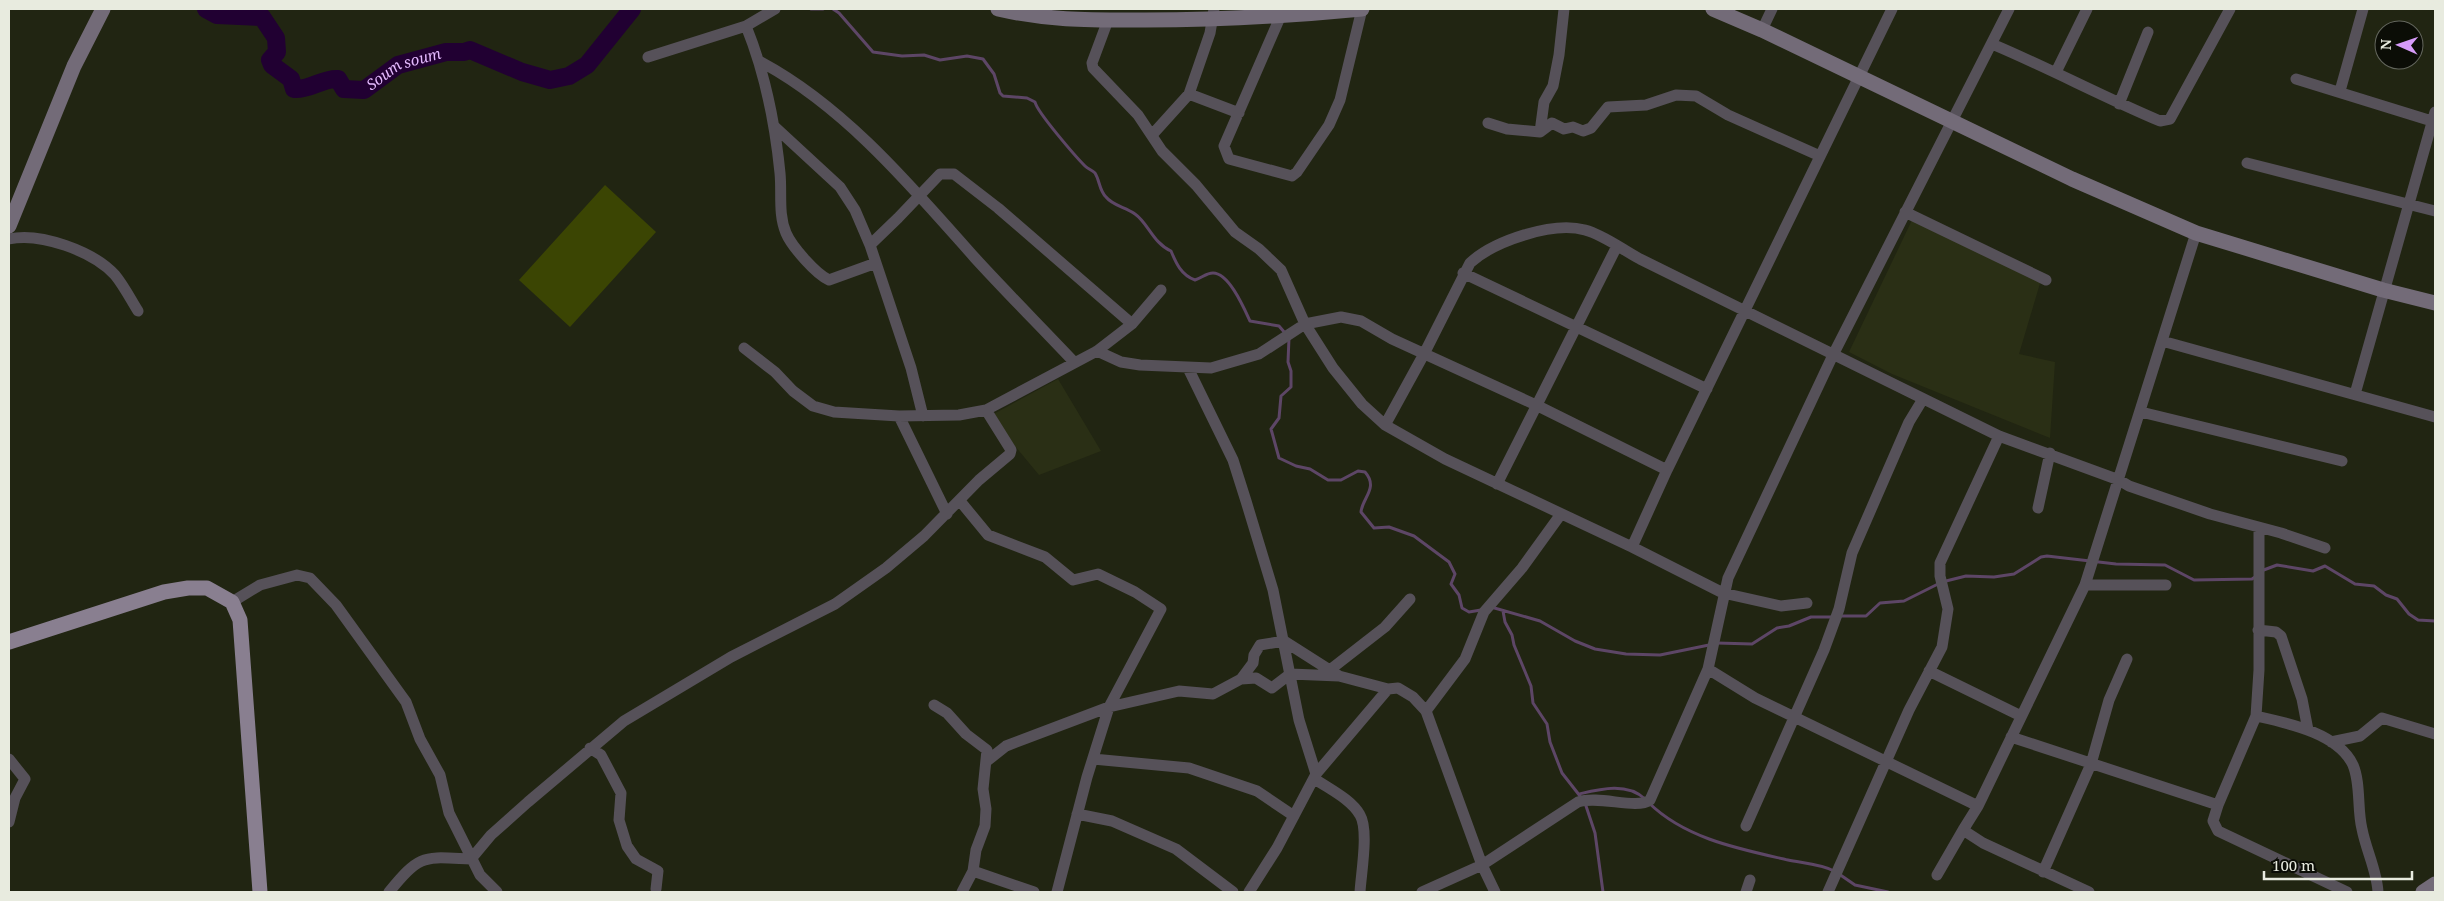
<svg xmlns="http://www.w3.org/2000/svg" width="2444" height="901" viewBox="0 0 2444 901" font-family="'Noto Serif',serif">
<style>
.built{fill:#2a2f15}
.green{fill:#3b4503}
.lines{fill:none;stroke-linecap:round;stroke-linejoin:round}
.stream{stroke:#5d4666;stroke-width:3}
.river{stroke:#210032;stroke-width:18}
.street{stroke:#565159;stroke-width:11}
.secondary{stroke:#736b78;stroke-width:15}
.primary{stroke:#897f90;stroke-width:15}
.labels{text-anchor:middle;stroke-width:4.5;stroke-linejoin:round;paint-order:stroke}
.water-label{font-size:15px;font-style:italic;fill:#e3b8fd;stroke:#0b0d06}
</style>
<rect width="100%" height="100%" fill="#212512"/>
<!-- built -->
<path class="built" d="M 1912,220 L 2041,280 L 2019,354 L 2055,362 L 2050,438 L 1892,374 L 1849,352 Z
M 1058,379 L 1101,451 L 1039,475 L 990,416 Z"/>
<!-- green -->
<path class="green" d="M 605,185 L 656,232 L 570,327 L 519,280 Z"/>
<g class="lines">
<!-- stream -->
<path class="stream" d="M 811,9 L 823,9
M 833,9 L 839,13 L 873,52 L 902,56 L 924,55 L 940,60 L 967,56 L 983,59 L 994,74 L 1000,93 L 1003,96 L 1027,98 L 1035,102 C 1037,112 1076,157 1085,166 C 1088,169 1092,170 1095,173 C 1100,181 1099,190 1106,197 C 1113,206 1126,207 1135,214 C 1148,223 1153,243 1171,251 C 1176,263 1181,275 1195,280 C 1202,278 1206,273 1213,273 C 1229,273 1244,308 1250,321 L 1279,326 L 1285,333
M 1289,338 L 1288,362 L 1291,371 L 1291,387 L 1281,396 L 1279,418 L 1271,429 L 1279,458 L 1296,466 L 1310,469 L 1328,480 L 1341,480 L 1358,471 L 1365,472 C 1379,488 1362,498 1361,512 L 1374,528 L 1389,527 L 1414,536 L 1449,562 L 1455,574 L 1451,584 L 1459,595 L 1462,608 L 1469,612 L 1481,610
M 2261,571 L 2277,565 L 2313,571 L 2325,566 L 2355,584 L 2374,586 L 2386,595 L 2397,599 L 2409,614 L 2418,620 L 2435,621
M 1491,607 L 1540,621 L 1575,641 L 1595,649 L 1626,654 L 1660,655 L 1709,645
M 1503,611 L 1505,622 L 1512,635 L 1514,645 L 1531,686 L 1533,703 L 1547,724 L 1550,742 L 1562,773 L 1580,796
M 1840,616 L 1866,616 L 1880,603 L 1904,601 L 1942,582 L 1966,576 L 1994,577 L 2014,574 L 2041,557 L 2047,556 L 2116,564 L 2165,565 L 2194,580 L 2252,579 L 2255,577
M 1717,643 L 1752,644 L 1777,628 L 1789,626 L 1811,617 L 1834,617
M 1579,794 C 1600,789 1627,782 1645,799
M 1585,803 L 1595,833 L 1603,892
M 1649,803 C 1686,839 1740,849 1788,860 C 1802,863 1821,864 1834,871
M 1839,874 L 1855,885 L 1888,892"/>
<!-- river -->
<path class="river" id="s1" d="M 206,9 L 217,15 L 262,17 L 276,38 L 277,52 L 270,60 L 272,65 L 291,79 L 294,89 C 311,90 322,78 338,79 L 344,89 L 364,90 L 398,65 L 446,52 L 464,52 L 470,50 L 522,72 L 550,80 L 569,76 L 587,65 L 632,9"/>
<!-- street -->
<path class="street" d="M 775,9 L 746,26 C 765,73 775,122 780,173 C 782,193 778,214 786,233 C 792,247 816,274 829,280 L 876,263
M 1281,15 L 1224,146 L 1229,159 L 1292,176 L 1297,172 L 1329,125 L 1340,100 L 1362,9
M 1108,20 L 1092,63 L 1093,68 L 1138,115 L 1162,151 L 1196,185 L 1235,232 L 1259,249 L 1281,270 L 1305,324 L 1333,368 L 1362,404 L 1385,425 L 1445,459 L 1632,547 L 1723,593 L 1781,606 L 1807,603
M 1762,30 L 1772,9
M 1992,44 C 2049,68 2103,97 2160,121 L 2170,119 L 2230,9
M 648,57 L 746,26
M 761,62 C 845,107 912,187 975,258 C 1007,293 1041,327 1074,362
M 2056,72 L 2087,9
M 2296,79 L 2435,122
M 2340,91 L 2363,9
M 1189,94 L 1239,113
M 2119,104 L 2148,32
M 1488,123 L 1507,129 L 1540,132 L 1552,123 L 1564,129 L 1573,127 L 1583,131 L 1591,128 L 1608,107 L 1646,105 L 1676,95 L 1696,96 L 1728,115 L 1820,156
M 775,127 L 840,187 L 855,210 L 870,245 L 911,368 L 923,416
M 1540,132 L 1544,102 L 1553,86 L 1559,55 L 1564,9
M 1152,135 L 1189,94 L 1210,33 L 1214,9
M 2247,163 L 2435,211
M 1905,212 L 2046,280
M 9,239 C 40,232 93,251 115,275 C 124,286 131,300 138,311
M 870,245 L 898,218 L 940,174 L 954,174 L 998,208 L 1132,324
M 1463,273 L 1707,389
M 2162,341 L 2435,417
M 744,348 L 775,372 L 793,391 L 813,406 L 834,412 L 899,416 L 959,415 L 986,410 L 1097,351 L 1132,324 L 1161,290
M 1097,351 L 1121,362 L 1140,365 L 1211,368 L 1259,354 L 1305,324 L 1341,317 L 1361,321 L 1392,339 L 1536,405 L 1667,470
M 1188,368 L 1233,460 L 1246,501 L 1273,590 L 1299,720 L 1316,774
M 2355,394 L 2435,112
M 2141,412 L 2342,461
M 899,416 L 947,514
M 1385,425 L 1424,354 L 1470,263 C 1494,241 1553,221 1585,230 C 1604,235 1623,250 1640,259 L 1999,436 L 2119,480 L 2129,486 L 2210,514 L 2281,533 L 2325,548
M 1497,484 L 1617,246
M 960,501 L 988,535 L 1045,557 L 1073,580 L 1098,574 L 1135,592 L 1161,609 L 1109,707 L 1087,777 L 1057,892
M 2038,508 L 2050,453
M 2259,528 L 2259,670 L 2256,716 L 2218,805 L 2213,821 L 2218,831 L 2347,892
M 1632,547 L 1667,470 L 1892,9
M 2085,585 L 2166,585
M 232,602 L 260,585 L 297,575 L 310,578 L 336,605 L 406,702 L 420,739 L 440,775 L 449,813 L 480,875 L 497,892
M 2258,630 L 2276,632 L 2281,636 L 2302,699 L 2308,730
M 1331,669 L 1385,627 L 1410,599
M 1708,669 L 1755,698 L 1978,806
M 1929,671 L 2021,716
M 1241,679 L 1256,678 L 1272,688 L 1290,674 L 1339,676
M 934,705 L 947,713 L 966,734 L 987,750 L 983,789 L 986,809 L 985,826 L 976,850 L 973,871 L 962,892
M 1426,711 L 1465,659 L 1484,612 L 1522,568 L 1561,514
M 2256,716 C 2287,723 2338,733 2353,765 C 2361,784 2357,809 2362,829 C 2366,850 2377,871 2378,892
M 2011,737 L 2218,805
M 2331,742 L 2360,736 L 2382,718 L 2435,734
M 590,748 L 601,755 L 621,793 L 619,820 L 627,846 L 636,859 L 658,871 L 656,889
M 9,759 L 25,779 L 15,798 L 9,822
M 1093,759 L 1189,768 L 1257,791 L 1294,816
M 987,761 L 1006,746 L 1109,707 L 1179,691 L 1213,694 L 1241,679 L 1253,663 L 1254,655 L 1260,645 L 1284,641 L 1339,676 L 1388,689 L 1398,688 L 1413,697 L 1426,711 L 1482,865 L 1495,892
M 1315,779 C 1329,789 1351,799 1360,815 C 1369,830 1361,874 1360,892
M 1077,814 L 1112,821 L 1176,849 L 1233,892
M 1746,826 L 1824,650 L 1839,609 L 1852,553 L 1909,422 L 1923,399
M 973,871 L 1034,892
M 2043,872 L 2091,764 L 2109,700 L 2127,659
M 1937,875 L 1963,830
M 389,892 C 421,853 423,857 471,859 L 491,835 L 528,802 L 624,721 L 731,657 L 835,604 L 886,568 L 924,536 L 979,480 L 1010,454 L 1011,450 L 986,410
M 1249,892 L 1277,848 L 1316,774 L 1388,689
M 1422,892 L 1482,865 L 1578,802 C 1600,795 1636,810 1650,800 L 1708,669 L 1728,578 L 1833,355 L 2009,9
M 1746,892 L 1750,880
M 1828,892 L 1909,710 L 1942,647 L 1948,609 L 1940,576 L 1940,563 L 1999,436
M 2089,892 L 1983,843 L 1963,830 L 1978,806 L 2085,585 L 2196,233"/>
<!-- secondary -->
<path class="secondary" d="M 998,9 C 1050,21 1092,20 1145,20 C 1217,20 1290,16 1362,9
M 1713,9 L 1762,30 L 2072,179 L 2196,233 L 2383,290 L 2435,303
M 9,226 L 74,66 L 103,9
M 2423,892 L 2435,884"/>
<!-- primary -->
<path class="primary" d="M 9,642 L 164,592 L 188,588 L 207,588 L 232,602 L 240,620 L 260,892"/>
</g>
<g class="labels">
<!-- water labels -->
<g class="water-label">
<text dy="5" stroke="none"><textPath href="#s1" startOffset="270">Soum soum</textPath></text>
</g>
</g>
<!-- border -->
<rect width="2444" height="901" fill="none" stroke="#e8ebdf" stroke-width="20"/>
<!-- north arrow -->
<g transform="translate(2399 45) rotate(272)"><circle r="24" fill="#0b0d06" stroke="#63665d"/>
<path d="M0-4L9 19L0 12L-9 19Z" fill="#d69bf9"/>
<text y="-8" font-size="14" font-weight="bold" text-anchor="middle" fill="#e8ebdf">N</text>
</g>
<!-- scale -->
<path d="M2264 871v8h148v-8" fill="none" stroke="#e8ebdf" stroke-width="2.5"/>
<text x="2272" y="871" font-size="15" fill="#e8ebdf" stroke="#0b0d06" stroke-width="4" paint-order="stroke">100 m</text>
</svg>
